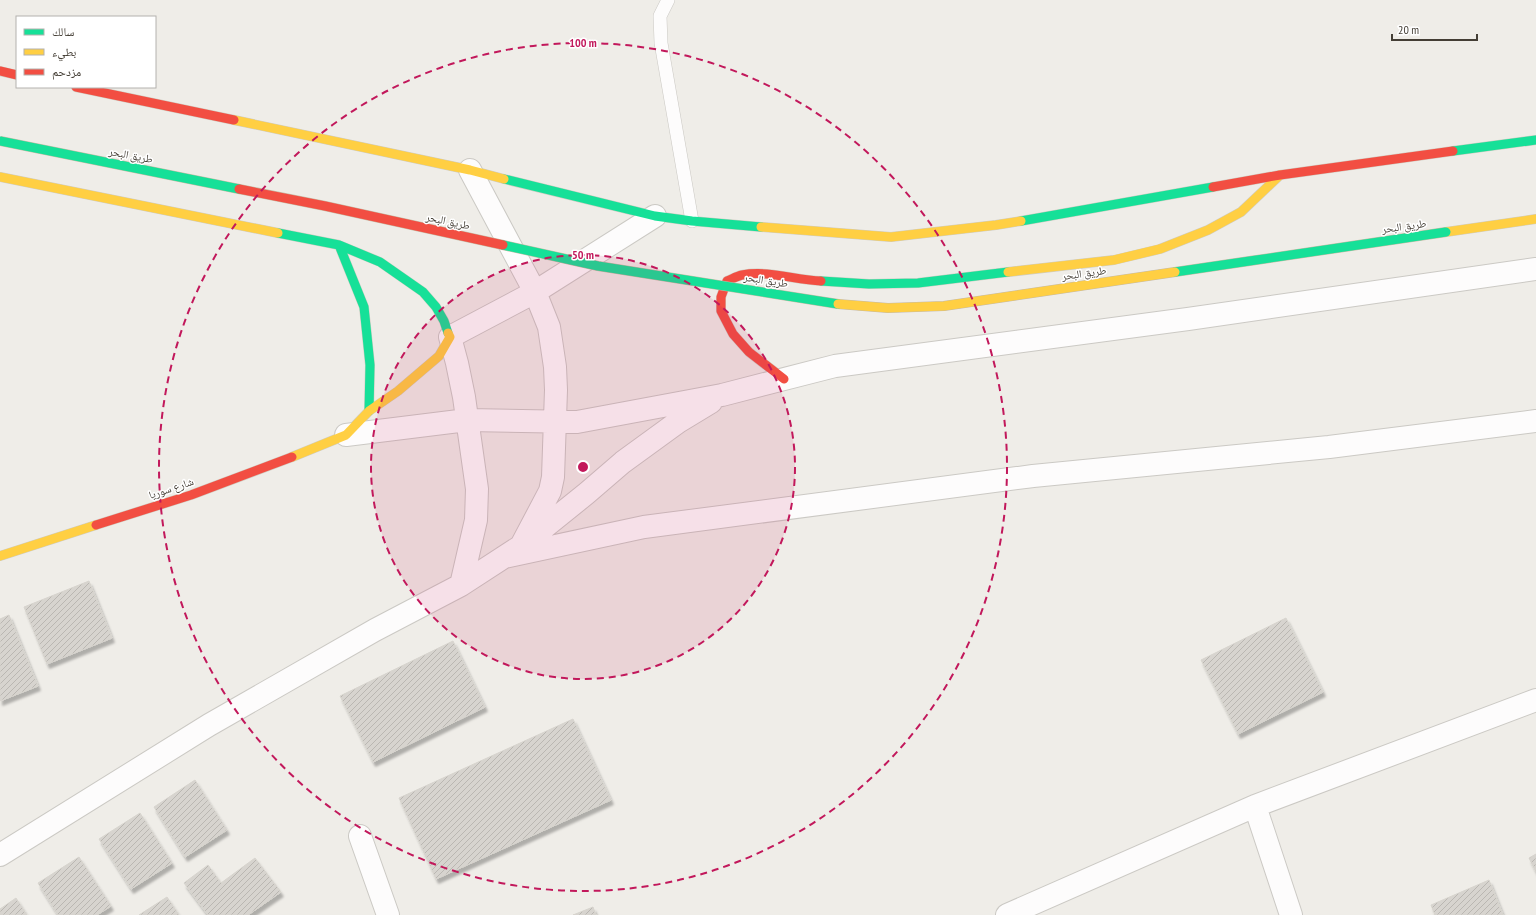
<svg xmlns="http://www.w3.org/2000/svg" width="1536" height="915" viewBox="0 0 1536 915" font-family="'PT Sans Narrow','Noto Naskh Arabic',sans-serif">
<style>
.building{fill:url(#building-hatch);stroke:#d7d4ce;filter:url(#shadow)}
.lines{fill:none;stroke-linecap:round;stroke-linejoin:round}
.lane-casing{stroke:#cbc9c4;stroke-width:14}
.street-casing{stroke:#cbc9c4;stroke-width:24}
.fast-casing{stroke:#cfccc1;stroke-width:10}
.slow-casing{stroke:#cfccc1;stroke-width:10}
.jam-casing{stroke:#cfccc1;stroke-width:10}
.lane{stroke:#fdfcfc;stroke-width:13}
.street{stroke:#fdfcfc;stroke-width:22}
.fast{stroke:#16e098;stroke-width:9}
.slow{stroke:#ffcf43;stroke-width:9}
.jam{stroke:#f24e42;stroke-width:9}
.fast-bridge-casing{stroke:#c6baa4;stroke-width:10;stroke-linecap:butt}
.slow-bridge-casing{stroke:#c6baa4;stroke-width:10;stroke-linecap:butt}
.jam-bridge-casing{stroke:#c6baa4;stroke-width:10;stroke-linecap:butt}
.fast-bridge{stroke:#16e098;stroke-width:9}
.slow-bridge{stroke:#ffcf43;stroke-width:9}
.jam-bridge{stroke:#f24e42;stroke-width:9}
.ring{fill:none;stroke:#c2185b;stroke-width:2;stroke-dasharray:7 5}
.labels{text-anchor:middle;stroke-width:3;stroke-linejoin:round;paint-order:stroke}
.street-label{font-size:11px;fill:#443e35;stroke:#fff}
.centre{fill:#c2185b;stroke:#fff;stroke-width:2}
.ring-label{font-size:12px;text-anchor:middle;font-weight:bold;fill:#c2185b;stroke:#fff;stroke-width:3;stroke-linejoin:round;paint-order:stroke}
</style>
<defs>
<pattern id="building-hatch" width="6" height="6" patternUnits="userSpaceOnUse"><rect width="6" height="6" fill="#d7d4cf"/><path d="M-1 1l2-2M0 6l6-6M5 7l2-2" fill="none" stroke="#bab7b2"/></pattern>
<filter id="shadow"><feDropShadow dx="2.5" dy="4.5" stdDeviation="1" flood-color="#0004"/></filter>
</defs>
<rect width="100%" height="100%" fill="#efede8"/>
<!-- building -->
<path class="building" d="M 89,581 L 112,638 L 47,664 L 24,607 Z
M 9,615 L 38,686 L 0,701 L 0,619 Z
M 1286,618 L 1323,692 L 1238,734 L 1201,660 Z
M 453,641 L 485,707 L 373,762 L 340,696 Z
M 573,719 L 611,800 L 436,879 L 399,798 Z
M 195,780 L 227,830 L 185,857 L 154,807 Z
M 140,813 L 172,863 L 131,889 L 99,839 Z
M 1536,854 L 1536,872 L 1529,858 Z
M 79,857 L 111,906 L 97,915 L 58,915 L 38,883 Z
M 255,858 L 281,892 L 248,915 L 208,915 L 184,883 L 208,865 L 221,883 Z
M 1489,880 L 1503,915 L 1435,915 L 1431,905 Z
M 167,897 L 179,915 L 139,915 Z
M 16,898 L 27,915 L 0,915 L 0,909 Z
M 593,907 L 596,915 L 573,915 Z"/>
<g class="lines">
<defs>
<path id="lane" d="M 668,0 L 660,16 L 661,43 L 692,221"/>
<path id="street" d="M 346,435 L 467,420 L 577,422 L 722,395 L 835,366 L 1188,319 L 1536,269
M 530,539 L 587,493 L 623,462 L 678,422 L 711,402
M 504,557 L 644,527 L 1033,476 L 1329,447 L 1536,421
M 461,585 L 476,520 L 477,489 L 464,397 L 457,363 L 450,337 L 535,292 L 655,216
M 1255,806 L 1291,915
M 360,836 L 388,915
M 0,855 L 209,725 L 375,630 L 461,585 L 521,546 L 550,491 L 553,477 L 556,390 L 555,367 L 549,327 L 535,292 L 470,170
M 1007,915 L 1255,806 L 1536,700"/>
<path id="fast" d="M 1453,151 L 1536,140
M 504,179 L 655,216 L 692,221 L 761,227
M 1021,221 L 1213,187
M 278,233 L 339,245 L 380,262 L 423,292 L 436,307 L 444,321 L 448,333
M 339,245 L 364,307 L 370,365 L 369,411
M 821,281 L 869,284 L 918,283 L 1008,272"/>
<path id="slow" d="M 234,120 L 470,170 L 504,179
M 0,177 L 278,233
M 761,227 L 891,237 L 996,225 L 1021,221
M 1446,232 L 1536,219
M 1008,272 L 1114,260 L 1160,249 L 1208,230 L 1241,212 L 1280,175
M 292,457 L 346,435 L 369,411 L 398,391 L 439,356 L 450,337 L 448,333
M 0,556 L 96,525"/>
<path id="jam" d="M 0,71 L 17,75
M 76,87 L 234,120
M 1213,187 L 1280,175 L 1453,151
M 784,379 L 749,352 L 733,334 L 721,311 L 721,297 L 727,281 C 732,279 737,276 742,275 C 768,270 795,280 821,281
M 96,525 L 191,495 L 292,457"/>
</defs>
<!-- lane casing -->
<use href="#lane" class="lane-casing"/>
<!-- street casing -->
<use href="#street" class="street-casing"/>
<!-- fast casing -->
<use href="#fast" class="fast-casing"/>
<!-- slow casing -->
<use href="#slow" class="slow-casing"/>
<!-- jam casing -->
<use href="#jam" class="jam-casing"/>
<!-- lane -->
<use href="#lane" class="lane"/>
<!-- street -->
<use href="#street" class="street"/>
<!-- fast -->
<use href="#fast" class="fast"/>
<!-- slow -->
<use href="#slow" class="slow"/>
<!-- jam -->
<use href="#jam" class="jam"/>
<defs>
<path id="fast-bridge" d="M 0,141 L 239,189
M 503,245 L 598,266 L 838,304
M 1175,272 L 1446,232"/>
<path id="slow-bridge" d="M 838,304 L 888,308 L 944,306 L 1175,272"/>
<path id="jam-bridge" d="M 239,189 L 325,206 L 503,245"/>
</defs>
<!-- fast-bridge casing -->
<use href="#fast-bridge" class="fast-bridge-casing"/>
<!-- slow-bridge casing -->
<use href="#slow-bridge" class="slow-bridge-casing"/>
<!-- jam-bridge casing -->
<use href="#jam-bridge" class="jam-bridge-casing"/>
<!-- fast-bridge -->
<use href="#fast-bridge" class="fast-bridge"/>
<!-- slow-bridge -->
<use href="#slow-bridge" class="slow-bridge"/>
<!-- jam-bridge -->
<use href="#jam-bridge" class="jam-bridge"/>
</g>
<!-- distance rings -->
<circle cx="583" cy="467" r="212" fill="#c2185b" fill-opacity=".12"/>
<g class="ring">
<circle cx="583" cy="467" r="212"/>
<circle cx="583" cy="467" r="424"/>
</g>
<g class="labels">
<!-- street labels -->
<g class="street-label">
<text transform="translate(131 155) rotate(11)" y="4">طريق البحر</text>
<text transform="translate(448 221) rotate(12)" y="4">طريق البحر</text>
<text transform="translate(1404 226) rotate(-8)" y="4">طريق البحر</text>
<text transform="translate(1084 273) rotate(-8)" y="4">طريق البحر</text>
<text transform="translate(766 280) rotate(9)" y="4">طريق البحر</text>
<text transform="translate(171 488) rotate(-18)" y="4">شارع سوريا</text>
</g>
</g>
<circle cx="583" cy="467" r="6" class="centre"/>
<g class="ring-label">
<text x="583" y="47">100 m</text>
<text x="583" y="259">50 m</text>
</g>
<!-- legend -->
<rect x="16" y="16" width="140" height="72" fill="#ffffff" stroke="#b4b2ae"/>
<rect x="24" y="29" width="20" height="6" fill="#16e098" stroke="#b4b2ae"/>
<text x="52" y="36" font-size="12" fill="#443e35">سالك</text>
<rect x="24" y="49" width="20" height="6" fill="#ffcf43" stroke="#b4b2ae"/>
<text x="52" y="56" font-size="12" fill="#443e35">بطيء</text>
<rect x="24" y="69" width="20" height="6" fill="#f24e42" stroke="#b4b2ae"/>
<text x="52" y="76" font-size="12" fill="#443e35">مزدحم</text>
<!-- scale -->
<path d="M1392 34v6h85v-6" fill="none" stroke="#443e35" stroke-width="2"/>
<text x="1398" y="34" font-size="12" fill="#443e35" stroke="#ffffff" stroke-width="3" paint-order="stroke">20 m</text>
</svg>
